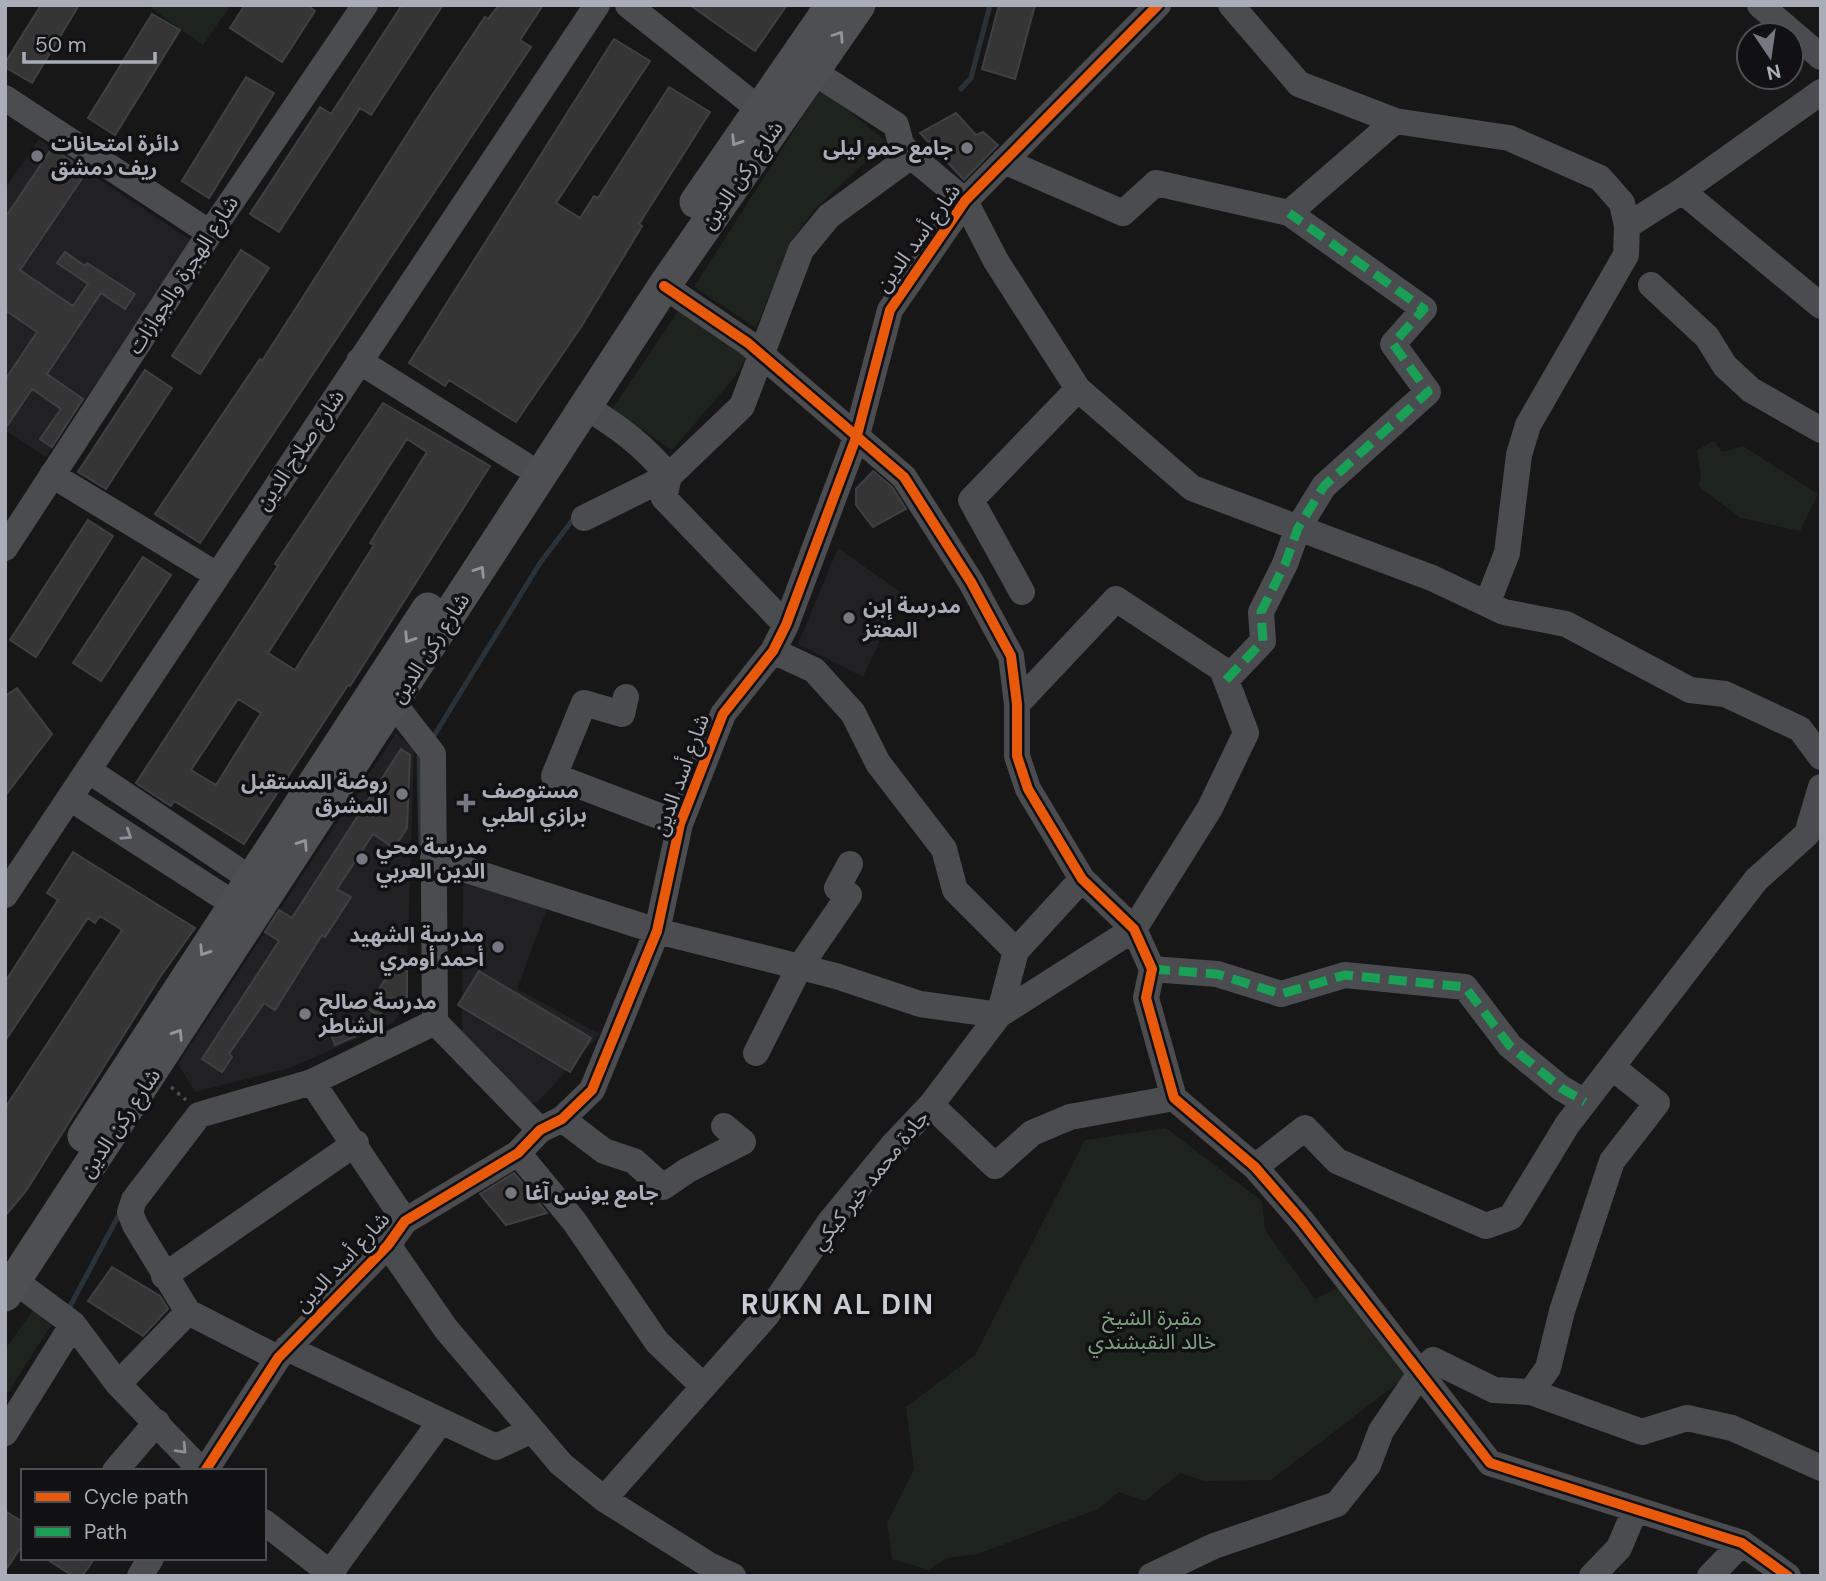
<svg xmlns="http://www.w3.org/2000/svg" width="1826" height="1581" viewBox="0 0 1826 1581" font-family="'DM Sans','Noto Sans Arabic',sans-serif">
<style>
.built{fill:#212123}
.green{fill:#1d241e}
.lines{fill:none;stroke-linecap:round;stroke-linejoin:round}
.stream{stroke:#2a3239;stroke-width:5}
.building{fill:#353536;stroke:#3f4043;stroke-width:2;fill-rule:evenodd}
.path{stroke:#4d4e52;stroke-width:3.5;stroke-dasharray:3.5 5;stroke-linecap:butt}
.minor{stroke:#4b4c50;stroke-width:26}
.major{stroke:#4d4f52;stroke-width:33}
.quiet{stroke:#1a9f57;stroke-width:9;stroke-dasharray:18 9;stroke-linecap:butt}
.cycleway-casing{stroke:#111113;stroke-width:15}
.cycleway{stroke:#e8590c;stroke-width:10}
.oneway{stroke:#91969e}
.oneway2{stroke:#8c9099}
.poi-dot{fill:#757880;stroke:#111113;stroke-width:2.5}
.labels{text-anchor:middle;stroke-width:7;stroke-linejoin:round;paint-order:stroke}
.poi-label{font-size:21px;font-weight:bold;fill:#a8adb8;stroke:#111113;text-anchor:start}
.street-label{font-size:21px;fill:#a8adb8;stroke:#111113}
.park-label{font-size:21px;fill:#7fa381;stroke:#111113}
.district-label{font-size:28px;font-weight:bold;letter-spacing:2px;fill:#c9ccd4;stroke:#111113}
</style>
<rect width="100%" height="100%" fill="#171717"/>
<!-- built -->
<path class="built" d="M 39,139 L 192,241 L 46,457 L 5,430 L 5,189 Z
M 838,548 L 902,593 L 863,677 L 798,644 Z
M 396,733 L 414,750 L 406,1002 L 394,1022 L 290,1068 L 195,1092 L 178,1064 Z
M 470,874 L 548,906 L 517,989 L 600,1034 L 537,1103 L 522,1100 L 462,1038 L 463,886 Z"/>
<!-- green -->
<path class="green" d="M 147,5 L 231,5 L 203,45 Z
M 821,88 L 887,142 L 816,208 L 793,238 L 756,328 L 694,287 Z
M 679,310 L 748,355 L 734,378 L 672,450 L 612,409 Z
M 1714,441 L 1722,452 L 1743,446 L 1818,494 L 1800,531 L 1741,518 L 1698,486 L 1701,477 L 1697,450 Z
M 1166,1128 L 1262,1201 L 1265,1230 L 1315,1299 L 1355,1280 L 1407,1376 L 1271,1480 L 1204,1481 L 1180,1473 L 1145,1501 L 1119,1492 L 1098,1509 L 978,1554 L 946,1558 L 929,1570 L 892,1559 L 887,1523 L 914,1469 L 906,1407 L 975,1355 L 1085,1140 Z
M 34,1309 L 53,1322 L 5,1397 L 5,1349 Z"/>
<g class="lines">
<!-- stream -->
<path class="stream" d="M 961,89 L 971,78 L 990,5
M 432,739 L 540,563 L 574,518
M 421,844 L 419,757 L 422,753
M 68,1310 L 121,1211"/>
</g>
<!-- building -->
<path class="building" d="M 41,5 L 79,5 L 32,83 L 5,67 L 5,63 Z
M 245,5 L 307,5 L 315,11 L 282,62 L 230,28 Z
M 402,5 L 443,5 L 371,115 L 360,108 L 279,232 L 250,214 L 320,107 L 331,114 Z
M 499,5 L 543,5 L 520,40 L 531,47 L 200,543 L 155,514 L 260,359 L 262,361 L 431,97 L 485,17 L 488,19 Z
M 690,5 L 787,5 L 755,51 Z
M 999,5 L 1035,5 L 1015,79 L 982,69 Z
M 152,14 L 180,30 L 115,135 L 88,118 Z
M 614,39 L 650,61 L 556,203 L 580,218 L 594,196 L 598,198 L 669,87 L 710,112 L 639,224 L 642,226 L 581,327 L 516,422 L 449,380 L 445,386 L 409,363 Z
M 246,77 L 274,93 L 209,198 L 182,181 Z
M 956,113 L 976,135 L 983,132 L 998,145 L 964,180 L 920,133 Z
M 52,148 L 87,171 L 20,270 L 73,306 L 88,284 L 57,263 L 65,252 L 85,266 L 87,263 L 135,294 L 125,309 L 101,293 L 47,374 L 83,399 L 52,447 L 40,439 L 61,409 L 32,389 L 5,429 L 5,380 L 37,332 L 5,310 L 5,218 Z
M 241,250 L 269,268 L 200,374 L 172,356 Z
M 145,370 L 172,388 L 106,489 L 78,472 Z
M 383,403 L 490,466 L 350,686 L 348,685 L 244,844 L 174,801 L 171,806 L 136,783 L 278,566 L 275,564 ZM 407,439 L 427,452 L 370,543 L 374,545 L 295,670 L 268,653 ZM 238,699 L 261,713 L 216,785 L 191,770 Z
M 873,471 L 892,487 L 906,509 L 873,527 L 856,505 L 856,489 Z
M 88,520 L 113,536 L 36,657 L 10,640 Z
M 143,557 L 171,575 L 101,681 L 73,663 Z
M 17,688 L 52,734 L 5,796 L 5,696 Z
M 401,749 L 410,755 L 407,828 L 394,848 L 373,834 L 337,889 L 351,897 L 325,937 L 322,935 L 275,1010 L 264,1003 L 229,1054 L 232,1057 L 222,1072 L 202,1059 L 279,941 L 265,932 L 279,910 L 292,918 Z
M 73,852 L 195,928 L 160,977 L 26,1191 L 5,1216 L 5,1108 L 122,930 L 100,916 L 95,923 L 88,918 L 5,1041 L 5,982 L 58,900 L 47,893 Z
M 393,967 L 407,971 L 407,997 L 390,999 L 379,1016 L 367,1008 Z
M 479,971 L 591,1038 L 570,1072 L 458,1005 Z
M 356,1021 L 361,1034 L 335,1045 L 330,1032 Z
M 514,1173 L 547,1213 L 506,1225 L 480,1194 Z
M 112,1267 L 160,1296 L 168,1309 L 143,1336 L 88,1301 Z
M 5,1511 L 23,1522 L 23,1544 L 5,1571 Z
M 45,1558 L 95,1558 L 82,1576 L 73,1576 Z"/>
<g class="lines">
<!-- path -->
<path class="path" d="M 171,1087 L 186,1100"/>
<!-- minor -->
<path class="minor" d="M 628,5 L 758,108
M 1231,5 L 1299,84 L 1395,121 L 1509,138 L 1600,178 L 1622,203 L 1627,226 L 1626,255 L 1528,425 L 1519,455 L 1507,553 L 1487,604
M 1760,5 L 1821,57
M 814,72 L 896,125 L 901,144 L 911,156 L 965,201 L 996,261 L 1078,389 L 1192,488 L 1432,578 L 1504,612 L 1566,624 L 1690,690 L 1725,694 L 1800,729 L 1821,757
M 5,98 L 210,233
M 1004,161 L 1123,213 L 1156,183 L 1289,213 L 1395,121
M 1682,191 L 1821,306
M 1627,226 L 1682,191 L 1821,92
M 1651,285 L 1707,337 L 1725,366 L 1751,390 L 1821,430
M 664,286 L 748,343 L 904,477 L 971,582 L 1011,656 L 1017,704 L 1017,756 L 1028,789 L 1082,879 L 1134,929 L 1152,969 L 1146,998 L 1174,1098 L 1255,1167 L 1301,1220 L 1490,1463 L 1742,1543 L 1788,1576
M 359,361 L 523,464
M 586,407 C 620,428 643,445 669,476 L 664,498 L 786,625
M 52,475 L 217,575
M 584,518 L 669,476 L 742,406 L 801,250 L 829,216 L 911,156
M 5,548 L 210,233 L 365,5
M 1022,592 L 971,500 L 1078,389
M 773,651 L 814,670 L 853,713 L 878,763 L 944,849 L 955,890 L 1016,951
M 1226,680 L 1263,641 L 1261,612 L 1285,564 L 1298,528 L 1324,486 L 1428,392 L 1393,344 L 1424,309 L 1289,213
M 626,697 L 622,714 L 584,703 L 554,776 L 680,824
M 394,704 L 433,754 L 435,1022 L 540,1130
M 88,770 L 251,879
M 70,798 L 234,904
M 433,859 L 657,931 L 836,976 L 920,1004 L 999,1015 L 1134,929 L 1210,808 L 1246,733 L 1222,669 L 1116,599 L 1017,704
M 5,895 L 597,5
M 1152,969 L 1217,974 L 1281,994 L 1345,975 L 1465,987 L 1510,1046 L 1561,1088 L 1585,1102
M 756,1053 L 799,968 L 849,895 L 837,888 L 850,864
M 312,1082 L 405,1221
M 931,1105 L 995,1166 L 1032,1133 L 1070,1117 L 1174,1098
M 562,1119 L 604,1151 L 634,1161 L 663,1187 L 688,1170 L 743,1142 L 724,1126
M 518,1153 L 574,1221 L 657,1342 L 703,1386
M 1255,1167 L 1305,1128 L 1337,1161 L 1486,1226 L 1511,1217 L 1567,1125 L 1756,880 L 1807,834 L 1821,787
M 388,1245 L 446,1329 L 561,1464 L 604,1499 L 709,1565 L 733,1576
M 164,1276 L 356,1143
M 15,1281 L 73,1324 L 118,1384 L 202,1471
M 287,1348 L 496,1447 L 532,1430
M 278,1358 L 188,1312 L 135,1225 L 130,1212 L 134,1200 L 199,1115 L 312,1082 L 435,1022
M 118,1384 L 188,1312
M 1531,1392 L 1642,1432 L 1687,1418 L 1732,1428 L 1821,1468
M 5,1433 L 73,1324
M 115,1471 L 157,1422
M 205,1471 L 278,1358 L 388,1245 L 405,1221 L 518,1153 L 540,1130 L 562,1119 L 592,1090 L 657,931 L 680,824 L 723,714 L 773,651 L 786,625 L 857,435 L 890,310 L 965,201 L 1158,5
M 604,1499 L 766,1316 L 829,1223 L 893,1145 L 931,1105 L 999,1015 L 1016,951 L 1082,879
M 264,1522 L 334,1576
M 140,1576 L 151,1558
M 328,1576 L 441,1421
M 1151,1576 L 1214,1546 L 1337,1504 L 1368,1465 L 1381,1431 L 1419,1375 L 1433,1360 L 1494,1390 L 1531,1392 L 1548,1368 L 1562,1311 L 1612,1161 L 1657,1103 L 1612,1067
M 1592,1576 L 1619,1548 L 1635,1510
M 1710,1576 L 1742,1543"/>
<!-- major -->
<path class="major" d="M 696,202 L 832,5
M 84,1136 L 428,609
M 5,1295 L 664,286 L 859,5"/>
<!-- quiet -->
<path class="quiet" d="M 1226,680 L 1263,641 L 1261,612 L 1285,564 L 1298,528 L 1324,486 L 1428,392 L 1393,344 L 1424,309 L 1289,213
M 1152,969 L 1217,974 L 1281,994 L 1345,975 L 1465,987 L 1510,1046 L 1561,1088 L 1585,1102"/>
<defs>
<path id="cycleway" d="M 664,286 L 748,343 L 904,477 L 971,582 L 1011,656 L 1017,704 L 1017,756 L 1028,789 L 1082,879 L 1134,929 L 1152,969 L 1146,998 L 1174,1098 L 1255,1167 L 1301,1220 L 1490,1463 L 1742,1543 L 1788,1576
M 205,1471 L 278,1358 L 388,1245 L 405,1221 L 518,1153 L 540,1130 L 562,1119 L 592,1090 L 657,931 L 680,824 L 723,714 L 773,651 L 786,625 L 857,435 L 890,310 L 965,201 L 1158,5"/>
</defs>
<!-- cycleway casing -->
<use href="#cycleway" class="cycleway-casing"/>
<!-- cycleway -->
<use href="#cycleway" class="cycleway"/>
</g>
<!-- one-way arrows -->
<defs><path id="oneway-chevron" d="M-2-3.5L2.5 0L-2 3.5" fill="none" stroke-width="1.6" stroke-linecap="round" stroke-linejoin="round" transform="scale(1.75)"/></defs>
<g class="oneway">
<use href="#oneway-chevron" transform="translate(839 36) rotate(-56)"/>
<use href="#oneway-chevron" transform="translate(736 141) rotate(123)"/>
<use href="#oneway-chevron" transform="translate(480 571) rotate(-57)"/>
<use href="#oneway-chevron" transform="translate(409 638) rotate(123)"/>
<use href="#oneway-chevron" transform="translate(303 844) rotate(-57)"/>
<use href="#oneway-chevron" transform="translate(204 951) rotate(123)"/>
<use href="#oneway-chevron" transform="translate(178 1034) rotate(-57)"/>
</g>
<g class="oneway2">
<use href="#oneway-chevron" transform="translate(127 835) rotate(33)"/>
<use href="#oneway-chevron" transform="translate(182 1449) rotate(47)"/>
</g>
<!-- markers -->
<g class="poi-dot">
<circle cx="967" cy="148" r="7"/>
<circle cx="37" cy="156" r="7"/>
<circle cx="849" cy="618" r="7"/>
<circle cx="402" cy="794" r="7"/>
<path d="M462.5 792.5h7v7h7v7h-7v7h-7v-7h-7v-7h7z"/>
<circle cx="362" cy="859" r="7"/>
<circle cx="498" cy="947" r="7"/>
<circle cx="305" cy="1014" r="7"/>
<circle cx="511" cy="1193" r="7"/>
</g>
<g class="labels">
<!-- poi labels -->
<g class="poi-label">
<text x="51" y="151">دائرة امتحانات<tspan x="51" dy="24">ريف دمشق</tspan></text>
<text x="953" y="155" text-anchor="end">جامع حمو ليلى</text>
<text x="863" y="613">مدرسة إبن<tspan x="863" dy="24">المعتز</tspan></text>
<text x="388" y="789" text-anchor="end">روضة المستقبل<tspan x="388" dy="24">المشرق</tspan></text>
<text x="482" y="798">مستوصف<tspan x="482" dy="24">برازي الطبي</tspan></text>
<text x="376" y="854">مدرسة محي<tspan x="376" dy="24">الدين العربي</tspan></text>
<text x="484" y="942" text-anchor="end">مدرسة الشهيد<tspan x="484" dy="24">أحمد أومري</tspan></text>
<text x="319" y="1009">مدرسة صالح<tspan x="319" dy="24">الشاطر</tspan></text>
<text x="525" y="1200">جامع يونس آغا</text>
</g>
<!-- street labels -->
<g class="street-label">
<text transform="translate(742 175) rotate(-55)" y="7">شارع ركن الدين</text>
<text transform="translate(918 238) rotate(-54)" y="7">شارع أسد الدين</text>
<text transform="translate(183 275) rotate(-57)" y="7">شارع الهجرة والجوازات</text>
<text transform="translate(300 450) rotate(-56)" y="7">شارع صلاح الدين</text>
<text transform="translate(430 648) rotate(-57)" y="7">شارع ركن الدين</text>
<text transform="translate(681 775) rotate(-70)" y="7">شارع أسد الدين</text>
<text transform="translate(120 1123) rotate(-56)" y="7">شارع ركن الدين</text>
<text transform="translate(870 1180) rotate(-51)" y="7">جادة محمد خير كيكي</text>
<text transform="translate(342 1262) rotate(-47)" y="7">شارع أسد الدين</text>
</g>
<!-- park labels -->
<g class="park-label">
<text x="1152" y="1325">مقبرة الشيخ<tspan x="1152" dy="24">خالد النقبشندي</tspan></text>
</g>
<!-- district labels -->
<g class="district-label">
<text x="838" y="1314">RUKN AL DIN</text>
</g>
</g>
<!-- border -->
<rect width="1826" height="1581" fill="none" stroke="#a8adb8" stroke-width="14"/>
<!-- legend -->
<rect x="21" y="1469" width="245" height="91" fill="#111113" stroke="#4d4f55" stroke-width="2"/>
<rect x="35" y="1492" width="35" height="10" fill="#e8590c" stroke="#4d4f55" stroke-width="2"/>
<text x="84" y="1504" font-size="21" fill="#a8adb8">Cycle path</text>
<rect x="35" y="1527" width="35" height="10" fill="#1a9f57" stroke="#4d4f55" stroke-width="2"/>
<text x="84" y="1539" font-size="21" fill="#a8adb8">Path</text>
<!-- north arrow -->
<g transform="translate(1770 56) rotate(167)"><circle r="33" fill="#111113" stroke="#4d4f55" stroke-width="2"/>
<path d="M0-5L12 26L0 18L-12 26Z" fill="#757880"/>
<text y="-10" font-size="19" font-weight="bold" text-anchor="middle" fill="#a8adb8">N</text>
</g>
<!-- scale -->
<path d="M24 52v10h131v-10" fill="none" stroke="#a8adb8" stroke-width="3.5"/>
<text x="35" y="52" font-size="21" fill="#a8adb8" stroke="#111113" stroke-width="5" paint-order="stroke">50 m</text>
</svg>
